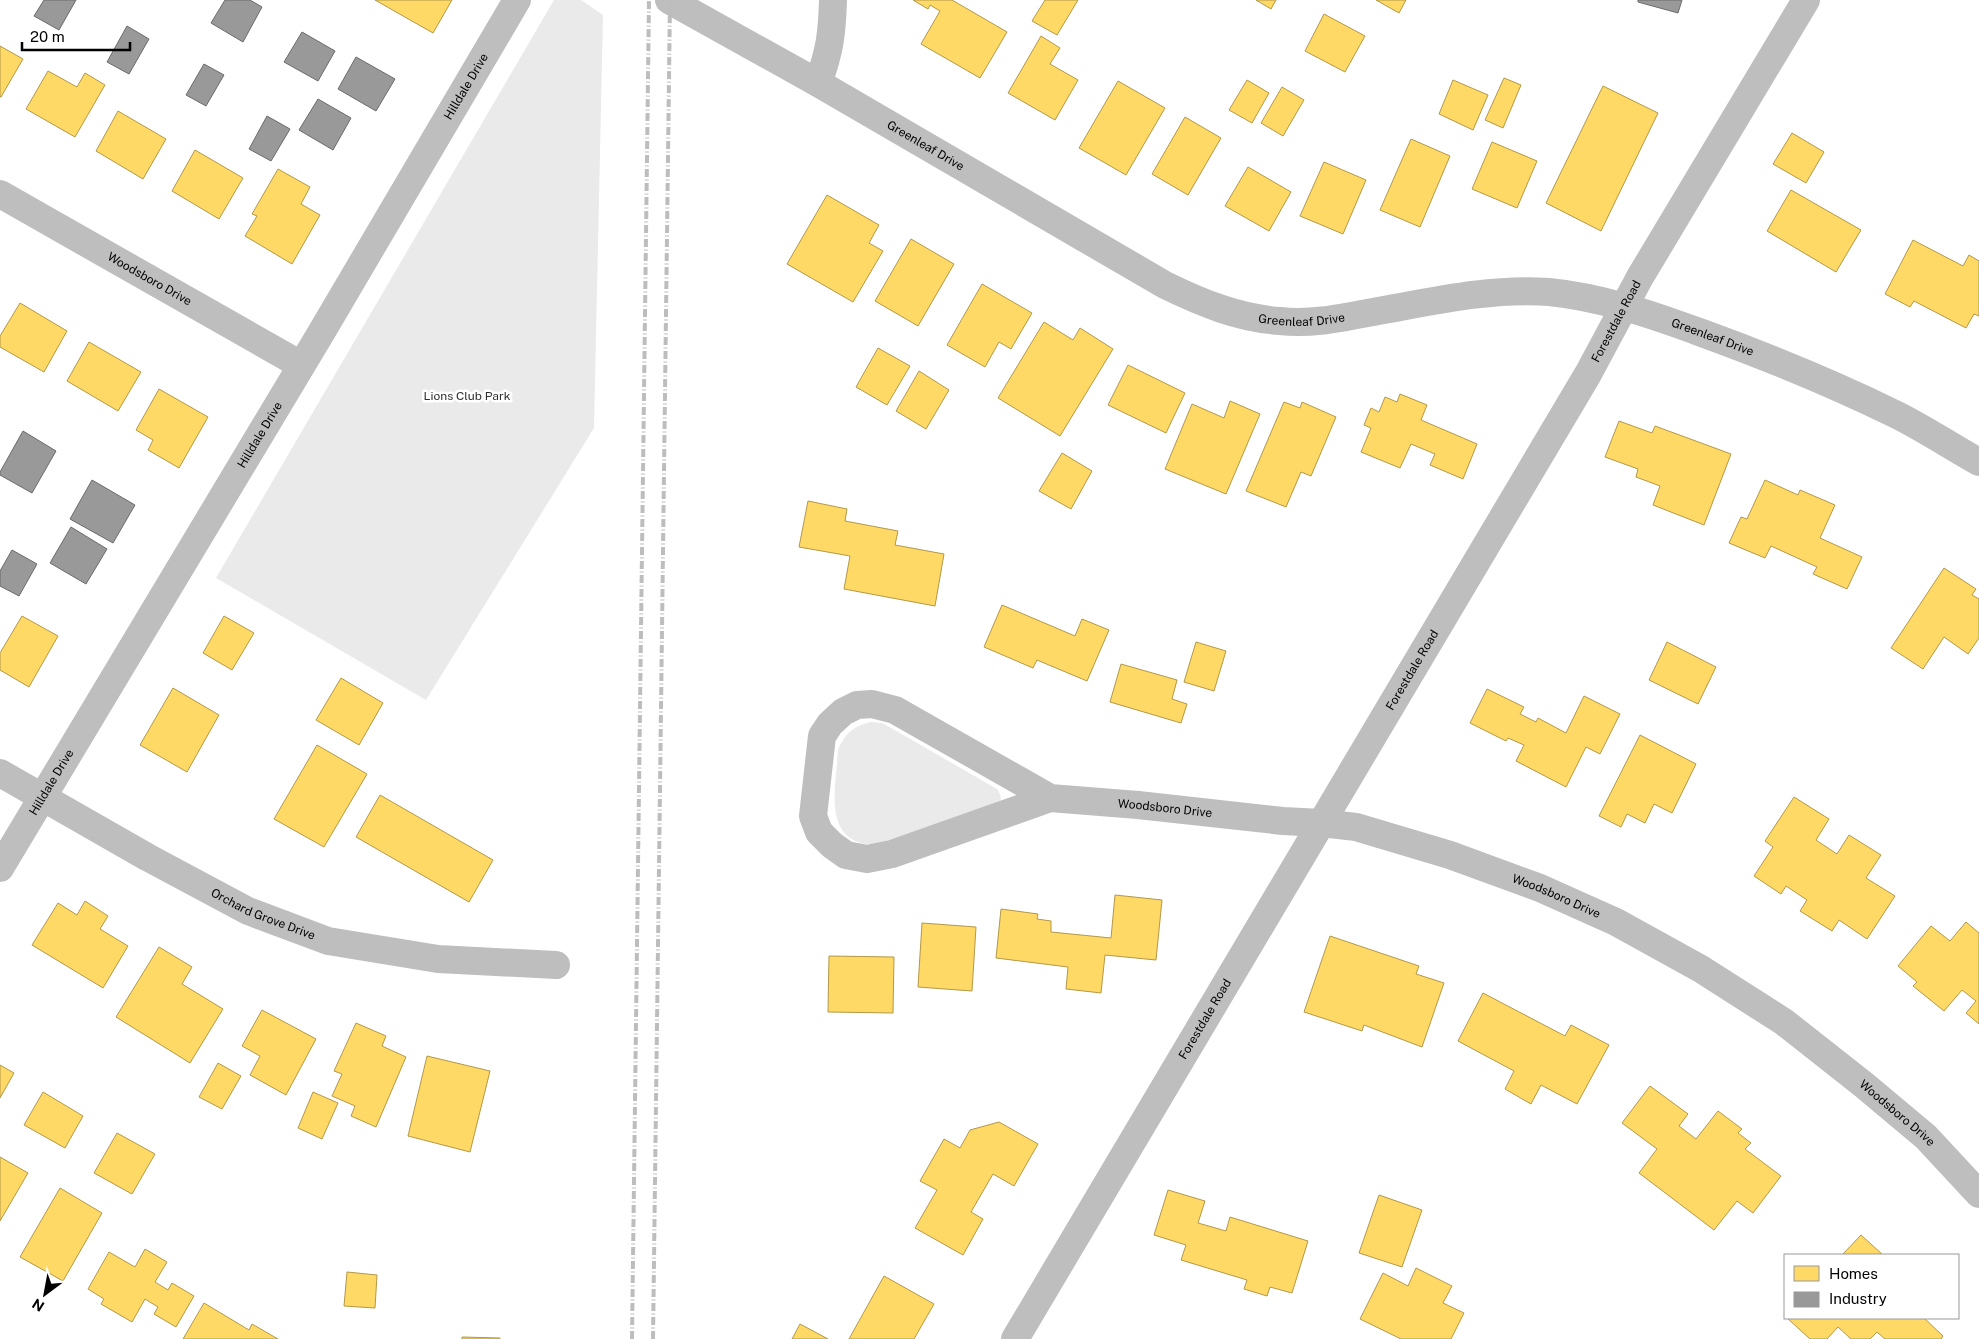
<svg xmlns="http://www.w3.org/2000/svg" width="1979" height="1339" viewBox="0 0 1979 1339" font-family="'Public Sans',sans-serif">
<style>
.green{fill:#eaeaea}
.homes{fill:#ffd966;stroke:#b29847}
.industry{fill:#999;stroke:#6b6b6b}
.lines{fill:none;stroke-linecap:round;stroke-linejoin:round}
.minor{stroke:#bebebe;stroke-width:28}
.rail{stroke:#bdbdbd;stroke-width:4;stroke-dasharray:8 2.5 1 2.5;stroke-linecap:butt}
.labels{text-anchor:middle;stroke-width:5;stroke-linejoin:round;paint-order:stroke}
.street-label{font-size:12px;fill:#000;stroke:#fff}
.park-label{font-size:12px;fill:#2f2f2f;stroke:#fff}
</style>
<rect width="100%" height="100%" fill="#fff"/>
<!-- green -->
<path class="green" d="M 554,0 L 581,0 L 603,15 L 594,428 L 426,700 L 216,578 Z
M 871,722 L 882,723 L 893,729 L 997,789 C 1001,795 1002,798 999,804 L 875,845 C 821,843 836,788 838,750 C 845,733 854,726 871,722 Z"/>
<!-- homes -->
<path class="homes" d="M 375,0 L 452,0 L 433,33 Z
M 913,0 L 952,0 L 1007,32 L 980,78 L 921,44 L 940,11 L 930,5 L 928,9 Z
M 1045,0 L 1078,0 L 1057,35 L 1032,21 Z
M 1256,0 L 1276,0 L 1271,9 Z
M 1376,0 L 1406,0 L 1399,13 Z
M 1324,14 L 1365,36 L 1345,72 L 1305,51 Z
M 1041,36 L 1060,48 L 1050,64 L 1078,80 L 1055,120 L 1008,93 Z
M 0,46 L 23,59 L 1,97 L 0,97 Z
M 48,71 L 77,87 L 85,73 L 105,85 L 75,137 L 26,109 Z
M 1504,78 L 1521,85 L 1503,128 L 1485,120 Z
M 1247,80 L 1269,93 L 1252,123 L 1229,110 Z
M 1453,80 L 1488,95 L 1473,130 L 1439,114 Z
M 1118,81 L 1165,108 L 1126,175 L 1079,148 Z
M 1603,86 L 1658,113 L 1601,231 L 1546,203 Z
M 1282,87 L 1304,100 L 1283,136 L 1261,123 Z
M 118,111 L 166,139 L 143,179 L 96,151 Z
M 1185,117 L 1221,138 L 1188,195 L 1152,174 Z
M 1792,133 L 1824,152 L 1806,183 L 1773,164 Z
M 1411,139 L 1450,156 L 1420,227 L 1380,210 Z
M 1492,142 L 1537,161 L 1517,208 L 1472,189 Z
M 195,150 L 243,178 L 219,219 L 172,191 Z
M 1324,162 L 1366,180 L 1343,234 L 1300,216 Z
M 1248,167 L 1291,192 L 1269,231 L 1225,206 Z
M 278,169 L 310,187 L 301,204 L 320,215 L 292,264 L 245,236 L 257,216 L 252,214 Z
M 1791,190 L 1861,230 L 1836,272 L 1767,231 Z
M 827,195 L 879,225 L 869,243 L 883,251 L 853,302 L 787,264 Z
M 911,239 L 954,264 L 918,326 L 875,301 Z
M 1913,240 L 1963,266 L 1969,255 L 1979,261 L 1979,316 L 1974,314 L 1966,328 L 1914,301 L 1910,307 L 1885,294 Z
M 982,284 L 1032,313 L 1011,349 L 999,342 L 985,367 L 947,345 Z
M 20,303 L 67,331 L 44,372 L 0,347 L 0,336 Z
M 1044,322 L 1073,340 L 1080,328 L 1113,349 L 1060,436 L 998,398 Z
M 89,342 L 141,372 L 118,411 L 67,381 Z
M 878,348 L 910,366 L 887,405 L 856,387 Z
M 1128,365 L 1185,393 L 1166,433 L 1108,405 Z
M 919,371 L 949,390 L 926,429 L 896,411 Z
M 159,389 L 208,417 L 179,468 L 148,450 L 153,440 L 136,430 Z
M 1400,394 L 1427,405 L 1421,420 L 1477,444 L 1463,479 L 1430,465 L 1435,454 L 1411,444 L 1400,468 L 1361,452 L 1371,428 L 1364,425 L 1371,408 L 1379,412 L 1385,397 L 1397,402 Z
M 1230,401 L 1260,414 L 1226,494 L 1165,469 L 1192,404 L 1224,418 Z
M 1284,402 L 1300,408 L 1302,402 L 1336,417 L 1311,476 L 1301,472 L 1286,507 L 1246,491 Z
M 1619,421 L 1652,433 L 1655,426 L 1731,454 L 1704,525 L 1653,505 L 1660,486 L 1636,477 L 1638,469 L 1605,457 Z
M 1062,453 L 1092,471 L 1071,509 L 1039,491 Z
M 1765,480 L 1798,495 L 1800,490 L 1835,505 L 1820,538 L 1862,557 L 1847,589 L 1813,574 L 1817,567 L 1771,546 L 1765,558 L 1729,543 L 1741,517 L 1747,519 Z
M 808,501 L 847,509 L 845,521 L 898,531 L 895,545 L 944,554 L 935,606 L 844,589 L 850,556 L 799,547 Z
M 1944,568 L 1976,589 L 1972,595 L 1979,599 L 1979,638 L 1968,654 L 1944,637 L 1923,669 L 1891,648 Z
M 1002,605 L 1075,636 L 1082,619 L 1109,630 L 1087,681 L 1037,660 L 1033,668 L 984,647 Z
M 22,616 L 58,636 L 29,687 L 0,670 L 0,653 Z
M 224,616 L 254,633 L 232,670 L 203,653 Z
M 1196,642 L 1226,651 L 1214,691 L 1184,682 Z
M 1667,642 L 1716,667 L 1698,704 L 1649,680 Z
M 1121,664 L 1177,680 L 1172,699 L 1187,704 L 1181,723 L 1110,702 Z
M 341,678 L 383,703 L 359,745 L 316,720 Z
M 173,688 L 219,715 L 187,772 L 140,745 Z
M 1487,689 L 1524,707 L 1520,714 L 1536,722 L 1538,718 L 1566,733 L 1584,696 L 1620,714 L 1600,754 L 1586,747 L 1566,787 L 1516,761 L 1524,745 L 1508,738 L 1506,741 L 1470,723 Z
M 1640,735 L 1696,764 L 1672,813 L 1654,804 L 1645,823 L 1627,814 L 1621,827 L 1599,816 Z
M 317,745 L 367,774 L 324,847 L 274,819 Z
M 380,795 L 493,860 L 469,902 L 356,837 Z
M 1794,797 L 1829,819 L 1816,840 L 1837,854 L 1849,835 L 1881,855 L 1866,878 L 1895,896 L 1867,939 L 1839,920 L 1832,931 L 1800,911 L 1807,900 L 1786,886 L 1781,894 L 1754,876 L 1773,847 L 1765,841 Z
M 1115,895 L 1162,900 L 1156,960 L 1105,955 L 1101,993 L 1066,989 L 1068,967 L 996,958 L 1001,909 L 1038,914 L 1037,919 L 1051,921 L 1051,932 L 1111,938 Z
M 85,901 L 108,916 L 100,929 L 128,946 L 103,988 L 32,945 L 58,903 L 77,915 Z
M 1966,922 L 1979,933 L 1979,1024 L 1966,1013 L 1976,1001 L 1962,990 L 1944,1011 L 1913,986 L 1917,982 L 1898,966 L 1931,926 L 1950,941 Z
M 922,923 L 976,927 L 972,991 L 918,987 Z
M 1330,936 L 1419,966 L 1416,974 L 1444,983 L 1422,1047 L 1364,1025 L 1362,1031 L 1304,1012 Z
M 159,947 L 192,967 L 182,984 L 223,1009 L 190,1063 L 116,1017 Z
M 829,956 L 894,957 L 893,1013 L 828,1012 Z
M 1483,993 L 1565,1036 L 1571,1025 L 1609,1045 L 1577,1104 L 1541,1085 L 1531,1104 L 1505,1089 L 1514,1071 L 1458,1041 Z
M 262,1010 L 316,1039 L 286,1095 L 250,1075 L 260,1056 L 242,1046 Z
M 356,1023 L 386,1036 L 382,1046 L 406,1057 L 376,1127 L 351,1116 L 355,1106 L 332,1096 L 342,1074 L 334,1071 Z
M 427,1056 L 490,1071 L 470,1152 L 408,1136 Z
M 218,1063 L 241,1076 L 222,1109 L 199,1097 Z
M 0,1065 L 14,1073 L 0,1098 Z
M 1650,1086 L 1688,1114 L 1679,1126 L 1696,1139 L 1718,1111 L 1742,1129 L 1738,1133 L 1751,1143 L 1745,1149 L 1781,1176 L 1753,1213 L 1737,1201 L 1714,1230 L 1639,1173 L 1657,1149 L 1622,1123 Z
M 43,1092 L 83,1116 L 65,1148 L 24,1125 Z
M 313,1092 L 338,1103 L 322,1139 L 298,1128 Z
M 999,1122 L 1038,1144 L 1014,1186 L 993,1174 L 971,1212 L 983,1219 L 963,1255 L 915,1228 L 937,1190 L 920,1181 L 944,1139 L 960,1148 L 970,1130 Z
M 117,1133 L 155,1154 L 132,1194 L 94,1173 Z
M 0,1157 L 28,1173 L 0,1221 Z
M 60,1188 L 102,1213 L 63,1281 L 20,1257 Z
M 1168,1190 L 1205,1201 L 1198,1223 L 1226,1231 L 1230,1217 L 1308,1241 L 1292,1293 L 1270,1287 L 1267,1296 L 1244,1289 L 1247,1280 L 1181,1260 L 1186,1245 L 1154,1235 Z
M 1379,1195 L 1422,1210 L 1402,1267 L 1359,1253 Z
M 1861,1235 L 1883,1255 L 1842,1255 Z
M 145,1249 L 167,1262 L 155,1282 L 168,1290 L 172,1283 L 194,1296 L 176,1327 L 154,1314 L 158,1307 L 145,1299 L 132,1322 L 101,1304 L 104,1299 L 88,1289 L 109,1252 L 135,1267 Z
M 1416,1268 L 1452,1286 L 1443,1303 L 1464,1313 L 1451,1339 L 1401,1339 L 1360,1319 L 1383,1273 L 1408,1286 Z
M 347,1272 L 377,1275 L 375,1308 L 344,1306 Z
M 884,1276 L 934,1304 L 914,1339 L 849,1339 Z
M 204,1303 L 249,1330 L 252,1324 L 278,1339 L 183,1339 Z
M 1787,1318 L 1924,1318 L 1943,1336 L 1941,1339 L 1885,1339 L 1877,1332 L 1870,1339 L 1851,1339 L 1838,1327 L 1827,1339 L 1810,1339 Z
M 800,1324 L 828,1339 L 792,1339 Z
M 462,1337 L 500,1338 L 500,1339 L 462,1339 Z"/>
<!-- industry -->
<path class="industry" d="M 44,0 L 76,0 L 59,30 L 34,16 Z
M 225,0 L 250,0 L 262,7 L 243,42 L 211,23 Z
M 1638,0 L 1682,0 L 1678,13 L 1638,2 Z
M 127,26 L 149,39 L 129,74 L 107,62 Z
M 302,32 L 335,51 L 318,81 L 284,62 Z
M 356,57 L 395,79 L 376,111 L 338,89 Z
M 204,64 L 224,75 L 206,106 L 186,95 Z
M 318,99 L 351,118 L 333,150 L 299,130 Z
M 267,116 L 290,129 L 271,161 L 249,149 Z
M 23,431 L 56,451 L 32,493 L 0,475 L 0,472 Z
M 92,480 L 135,505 L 113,543 L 70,519 Z
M 71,527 L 107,549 L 86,584 L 50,563 Z
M 12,550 L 37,564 L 19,596 L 0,586 L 0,571 Z"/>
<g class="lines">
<!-- minor -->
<g class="minor">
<path id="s1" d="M 669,0 L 818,83 L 1165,285 C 1202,303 1238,318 1280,321 C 1312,325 1346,317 1378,311 C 1434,301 1491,288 1549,292 C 1601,297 1653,315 1702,333 C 1768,357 1834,384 1897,415 C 1925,429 1952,447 1979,462"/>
<path d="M 818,83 C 830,51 832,33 833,0"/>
<path id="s2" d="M 0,194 L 301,365"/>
<path id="s3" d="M 0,773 L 147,857 L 248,911 L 328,941 L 438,959 L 556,965"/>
<path id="s4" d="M 1050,798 L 895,710 L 872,704 L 857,705 L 843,712 L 830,724 L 822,736 L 813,816 L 819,832 L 832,845 L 846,855 L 867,859 L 892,854 L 1050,798 L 1138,805 L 1283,821 L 1321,823 L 1356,827 L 1450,855 L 1540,888 L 1616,922 L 1701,969 L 1784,1022 L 1864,1085 L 1926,1137 L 1979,1194"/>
<path id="s5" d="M 0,868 L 321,333 L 517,0"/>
<path id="s6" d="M 1015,1339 L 1588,374 L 1640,277 L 1806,0"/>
</g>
<!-- rail -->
<path class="rail" d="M 632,1339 L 649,0
M 653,1339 L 670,0"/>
</g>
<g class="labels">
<!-- street labels -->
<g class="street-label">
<text dy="4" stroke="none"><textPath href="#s5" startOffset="910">Hilldale Drive</textPath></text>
<text dy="4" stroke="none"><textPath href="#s1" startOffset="295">Greenleaf Drive</textPath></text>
<text dy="4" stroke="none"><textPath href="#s2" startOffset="172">Woodsboro Drive</textPath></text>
<text dy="4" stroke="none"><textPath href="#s1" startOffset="715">Greenleaf Drive</textPath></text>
<text dy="4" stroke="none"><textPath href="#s6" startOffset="1182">Forestdale Road</textPath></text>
<text dy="4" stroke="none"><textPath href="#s1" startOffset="1135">Greenleaf Drive</textPath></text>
<text dy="4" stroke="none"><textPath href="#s5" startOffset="505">Hilldale Drive</textPath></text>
<text dy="4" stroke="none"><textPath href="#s6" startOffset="778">Forestdale Road</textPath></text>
<text dy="4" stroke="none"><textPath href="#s5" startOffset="100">Hilldale Drive</textPath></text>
<text dy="4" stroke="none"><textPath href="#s4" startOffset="728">Woodsboro Drive</textPath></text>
<text dy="4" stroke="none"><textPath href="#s4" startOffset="1132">Woodsboro Drive</textPath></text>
<text dy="4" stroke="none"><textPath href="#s3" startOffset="299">Orchard Grove Drive</textPath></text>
<text dy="4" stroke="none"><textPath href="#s6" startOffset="372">Forestdale Road</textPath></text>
<text dy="4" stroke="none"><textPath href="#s4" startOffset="1538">Woodsboro Drive</textPath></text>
</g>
<!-- park labels -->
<g class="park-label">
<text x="467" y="400">Lions Club Park</text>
</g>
</g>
<!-- legend -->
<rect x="1784" y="1254" width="175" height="65" fill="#ffffff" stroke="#999999"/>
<rect x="1794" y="1266" width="25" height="15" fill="#ffd966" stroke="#999999"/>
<text x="1829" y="1279" font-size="15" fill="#000000">Homes</text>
<rect x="1794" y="1292" width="25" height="15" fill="#999999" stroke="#999999"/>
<text x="1829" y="1304" font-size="15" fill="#000000">Industry</text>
<!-- north arrow -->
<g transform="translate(45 1294) rotate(212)" stroke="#ffffff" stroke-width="4" paint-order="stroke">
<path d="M0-4L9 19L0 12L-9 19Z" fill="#000000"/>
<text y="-8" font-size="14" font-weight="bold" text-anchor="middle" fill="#000000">N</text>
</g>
<!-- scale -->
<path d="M22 42v8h108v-8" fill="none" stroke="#000000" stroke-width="2.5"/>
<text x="30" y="42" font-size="15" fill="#000000" stroke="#ffffff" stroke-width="4" paint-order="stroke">20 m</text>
</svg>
